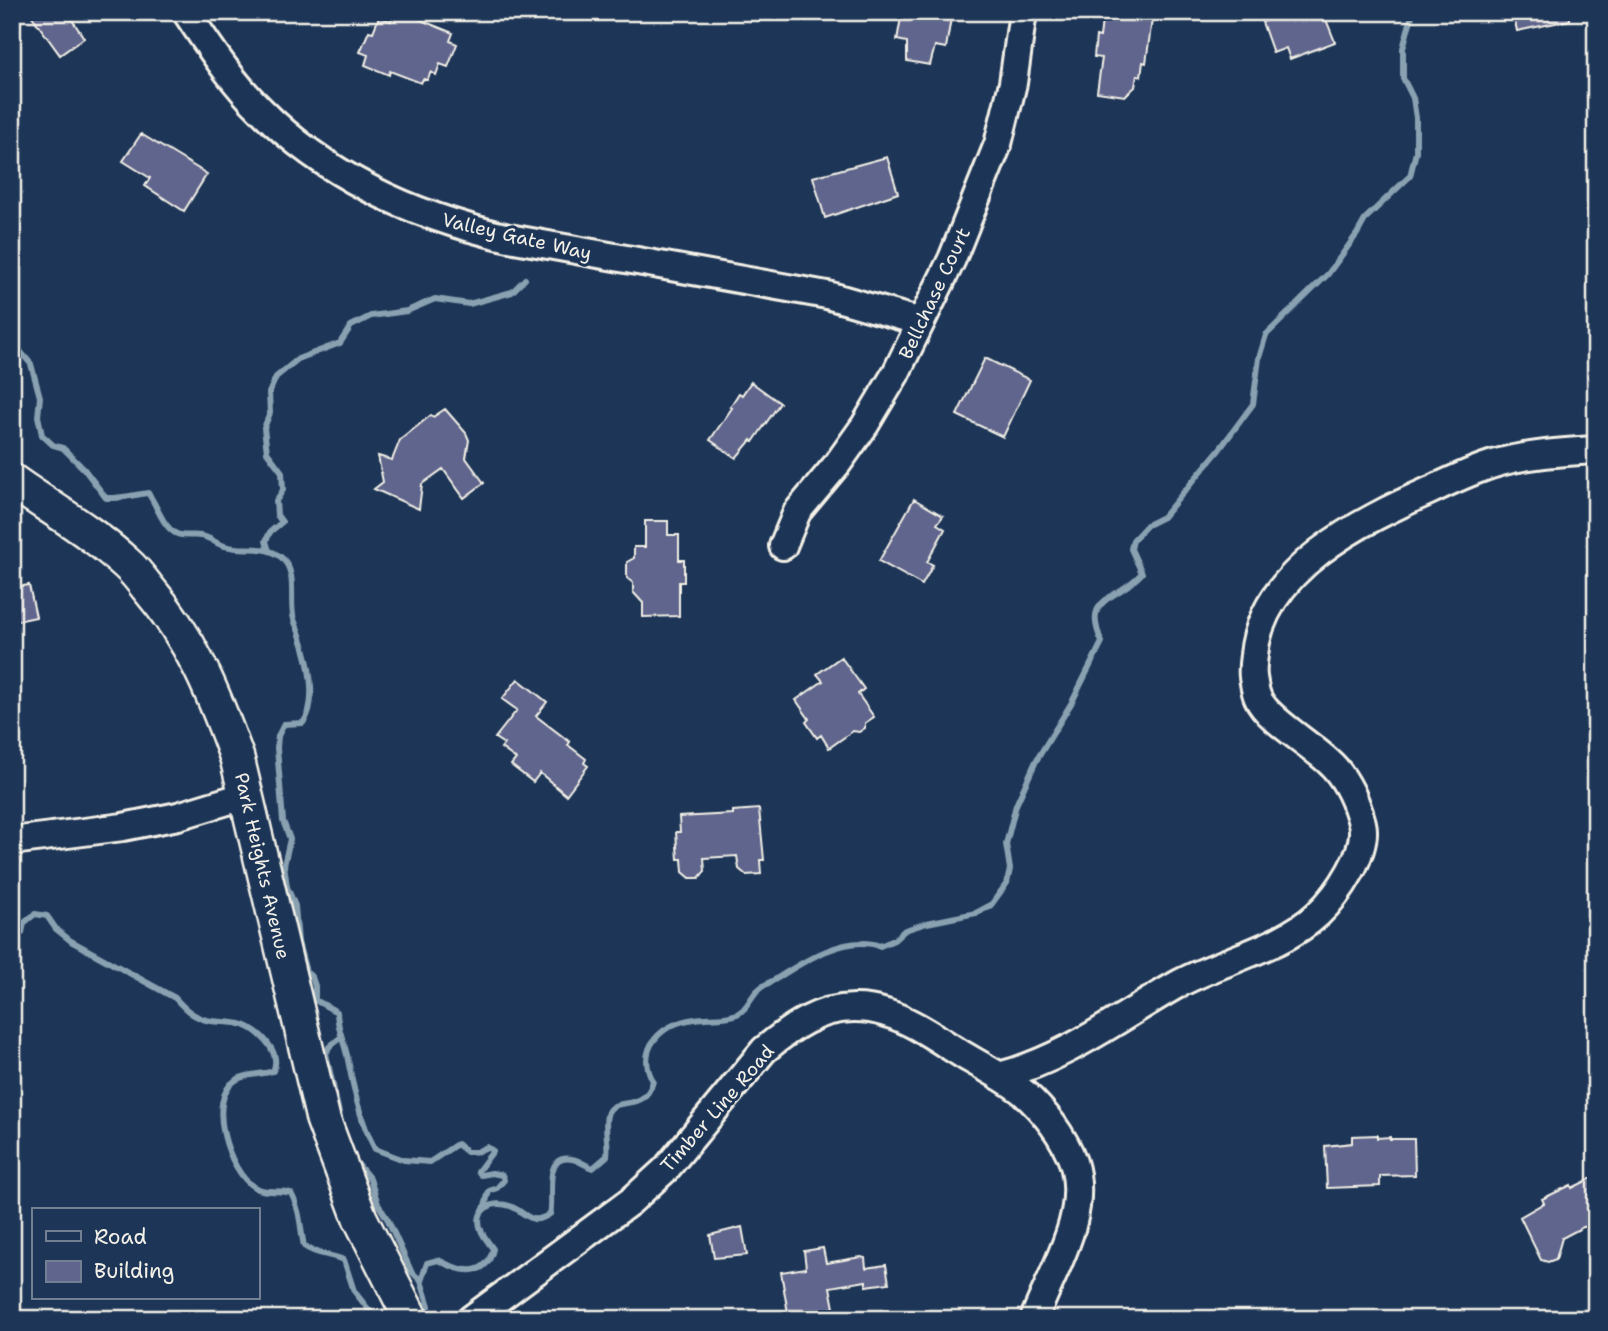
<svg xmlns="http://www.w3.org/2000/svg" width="1608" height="1331" viewBox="0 0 1608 1331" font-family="'Shantell Sans',sans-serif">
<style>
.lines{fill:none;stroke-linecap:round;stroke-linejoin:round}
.stream{stroke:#89a1b0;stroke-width:6}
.building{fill:#5f658c;stroke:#f4f1e8;stroke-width:2}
.minor-casing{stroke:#f4f1e8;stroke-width:32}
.major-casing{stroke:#f4f1e8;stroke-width:38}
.minor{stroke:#1d3557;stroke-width:26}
.major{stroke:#1d3557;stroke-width:33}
.labels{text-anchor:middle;stroke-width:6;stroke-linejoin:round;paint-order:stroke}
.street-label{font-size:19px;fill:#f4f1e8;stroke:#1d3557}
</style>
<rect width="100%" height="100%" fill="#1d3557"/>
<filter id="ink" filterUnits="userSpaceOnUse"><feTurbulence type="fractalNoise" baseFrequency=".0143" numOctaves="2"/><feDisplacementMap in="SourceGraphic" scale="14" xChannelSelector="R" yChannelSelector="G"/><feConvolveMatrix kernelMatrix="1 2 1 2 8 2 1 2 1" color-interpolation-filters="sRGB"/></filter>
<g filter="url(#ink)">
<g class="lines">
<!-- stream -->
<path class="stream" d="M 12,324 L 17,334 L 19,350 L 31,364 L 40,397 L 38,416 L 42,435 L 53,445 L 63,448 L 84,469 L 106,498 C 120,499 133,495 148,493 C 157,505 162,525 175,533 C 183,538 192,534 201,536 C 210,537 216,544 225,546 C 244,552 265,543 282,558 C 297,572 290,597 293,615 C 294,622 298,628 300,635 C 308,658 319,702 303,723 L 284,724 L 278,736 L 277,748 L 283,821 L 290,839 L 284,865 L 287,887 L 295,906 L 298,942 L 306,972 L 312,977 L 315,986 L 315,1000 L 337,1012 C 337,1029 345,1043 348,1060 C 354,1090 360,1121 375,1149 L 404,1160 L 430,1162 L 457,1144 L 467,1152 L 476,1152 L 487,1147 L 493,1151 L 478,1171 L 481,1175 L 492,1173 L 502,1175 L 504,1180 L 497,1188 L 489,1191 L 484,1209
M 269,551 L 266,541 L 270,532 L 282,522 L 277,515 L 276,501 L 283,490 L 282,472 L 267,452 L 264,428 L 270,413 L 269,393 L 276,377 L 298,359 L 340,343 L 351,326 L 371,316 L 407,311 L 435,299 L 469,304 L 512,292 L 525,279
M 12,937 L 22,933 L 24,923 L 35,914 L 47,916 L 56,929 L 71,941 L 175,998 C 184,1008 192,1016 206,1020 C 218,1023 231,1021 244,1025 C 261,1032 282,1053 273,1071 C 262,1075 246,1073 236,1080 C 205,1099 229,1172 254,1187 C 265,1194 279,1189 291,1193 C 301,1211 300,1228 304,1246 C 316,1255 330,1254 344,1260 L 354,1291 L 376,1319
M 341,1037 L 329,1047 L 326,1054 L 341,1122
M 355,1161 L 370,1179 L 378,1204 L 388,1220 L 411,1271 L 421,1281 L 429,1306
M 421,1281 L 427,1263 L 438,1260 C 459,1271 486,1280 493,1249 C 489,1243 483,1236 481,1230 C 473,1209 493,1200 510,1206 C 519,1209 525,1217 534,1219 C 540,1220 545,1217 550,1214 C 555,1200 541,1153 572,1159 C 579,1160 586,1166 593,1168 L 607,1156 C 609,1143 604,1128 607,1115 C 612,1094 644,1115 653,1081 C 635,1048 662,1023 695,1019 C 708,1017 725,1019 737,1014 C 748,1009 750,997 758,990 C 763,985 771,982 776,979 C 804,961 846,934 880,946 L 894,940 L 905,930 L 927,923 L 976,913 L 991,905 L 1007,883 L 1010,869 L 1006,844 L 1016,805 L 1036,761 L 1072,702 L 1102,642 C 1081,596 1116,602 1142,573 L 1131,549 L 1133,540 L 1147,525 L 1163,517 L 1219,450 L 1253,404 L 1259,358 L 1266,335 L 1328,274 L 1357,234 L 1366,218 L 1410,176 L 1416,152 L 1416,118 L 1413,98 L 1403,78 L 1403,48 L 1413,12"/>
</g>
<!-- building -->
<path class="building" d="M 29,12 L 67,12 L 84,38 L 60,55 Z
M 394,12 L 401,12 L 453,33 L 450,41 L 457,44 L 448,67 L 440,64 L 436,75 L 431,72 L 427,80 L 423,79 L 421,83 L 390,71 L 389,75 L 365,65 L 368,55 L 360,52 L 369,31 L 373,32 L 379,17 L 391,21 Z
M 902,12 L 952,12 L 946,48 L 935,46 L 930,65 L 907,61 L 907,42 L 897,40 Z
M 1103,12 L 1153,12 L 1146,63 L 1143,62 L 1141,76 L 1137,75 L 1135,87 L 1125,96 L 1097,92 L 1102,58 L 1094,57 L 1096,36 L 1100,37 Z
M 1287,12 L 1323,12 L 1335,42 L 1290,59 L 1286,48 L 1273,53 L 1262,22 Z
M 1513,12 L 1570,12 L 1570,20 L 1517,31 Z
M 141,134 L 207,174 L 184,211 L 145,186 L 150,178 L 123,161 Z
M 887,157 L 898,193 L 825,218 L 813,177 Z
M 985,358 L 1030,380 L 1003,437 L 957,415 Z
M 751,382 L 780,403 L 753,442 L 751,440 L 736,458 L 710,440 L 732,408 L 730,407 L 739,393 L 742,395 Z
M 445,409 L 466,433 L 469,440 L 466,458 L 484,483 L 464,498 L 443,469 L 422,484 L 419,509 L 374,489 L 383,482 L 378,456 L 392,460 L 400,440 L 431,415 L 433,417 Z
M 914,499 L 943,516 L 937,524 L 945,529 L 927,562 L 933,565 L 922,585 L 879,561 Z
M 645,521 L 668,521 L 668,535 L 679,535 L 679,560 L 684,560 L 684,582 L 679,582 L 679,616 L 643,617 L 643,603 L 633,592 L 633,583 L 627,578 L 627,562 L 634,558 L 634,547 L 645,547 Z
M 29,585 L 36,617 L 12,622 L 12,588 Z
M 841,657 L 864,689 L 858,694 L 874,717 L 865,723 L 865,728 L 859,732 L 853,731 L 829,748 L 821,735 L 817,738 L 806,722 L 809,719 L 796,700 L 823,681 L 817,674 Z
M 518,679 L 547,702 L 536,716 L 570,742 L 568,745 L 586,759 L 584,763 L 588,766 L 566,795 L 540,773 L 533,782 L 511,765 L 516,759 L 501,748 L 504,744 L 495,738 L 517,710 L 502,699 Z
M 759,809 L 764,860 L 760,860 L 761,874 L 746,875 L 739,869 L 737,856 L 704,858 L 705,871 L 699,878 L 690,878 L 683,872 L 682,859 L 678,859 L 676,832 L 680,832 L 679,817 L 733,814 L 733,811 Z
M 1377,1135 L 1377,1138 L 1390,1137 L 1390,1139 L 1414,1139 L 1415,1175 L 1380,1176 L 1380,1186 L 1327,1188 L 1325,1146 L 1352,1143 L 1352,1136 Z
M 1596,1176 L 1596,1226 L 1583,1227 L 1562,1238 L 1556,1259 L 1548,1262 L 1541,1260 L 1520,1217 L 1544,1203 L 1542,1199 L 1571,1185 L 1572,1188 Z
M 742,1227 L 747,1255 L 714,1258 L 710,1235 Z
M 823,1248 L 826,1263 L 861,1257 L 865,1258 L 866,1268 L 886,1265 L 889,1283 L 866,1286 L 866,1281 L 830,1287 L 834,1308 L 830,1309 L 832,1319 L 789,1319 L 781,1272 L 806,1268 L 804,1251 Z"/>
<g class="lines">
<defs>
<path id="minor" d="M 186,12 C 209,46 231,81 261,110 C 328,178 417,217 509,238 L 827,295 L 921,322
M 783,546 L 797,512 L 838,463 L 865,425 L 896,373 L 952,259 L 998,144 L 1013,83 L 1023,12
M 12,841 L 123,827 L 178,816 L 247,795
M 999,1076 C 1066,1059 1121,1016 1180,983 C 1223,960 1282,948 1318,914 C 1338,895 1369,851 1362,823 C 1357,804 1348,783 1335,768 C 1318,748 1267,720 1258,698 C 1255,692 1254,683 1253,677 C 1252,669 1253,662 1254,655 C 1262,569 1361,521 1431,490 C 1452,480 1475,469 1497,463 C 1529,454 1563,452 1596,450
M 471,1319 L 631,1201 L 666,1169 L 764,1050 C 790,1028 818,1008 854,1008 C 863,1008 877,1010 886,1013 C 913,1021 940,1041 965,1056 C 985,1068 1006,1078 1024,1093 C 1044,1111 1064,1136 1073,1162 C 1090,1215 1052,1271 1034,1319"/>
<path id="major" d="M 12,481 C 50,508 91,531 126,563 C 134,570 141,579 147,587 C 192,639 214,694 237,758 L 323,1119 L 360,1218 L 411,1319"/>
</defs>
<!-- minor casing -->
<use href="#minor" class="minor-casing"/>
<!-- major casing -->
<use href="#major" class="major-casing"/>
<!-- minor -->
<use href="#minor" class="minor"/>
<!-- major -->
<use href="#major" class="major"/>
</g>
</g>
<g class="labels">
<!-- street labels -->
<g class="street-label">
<text transform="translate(517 236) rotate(13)" y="7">Valley Gate Way</text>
<text transform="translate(934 293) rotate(-65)" y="7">Bellchase Court</text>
<text transform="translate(263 866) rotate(77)" y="7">Park Heights Avenue</text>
<text transform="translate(717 1108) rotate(-49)" y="7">Timber Line Road</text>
</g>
</g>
<!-- margin -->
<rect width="1608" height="1331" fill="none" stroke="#1d3557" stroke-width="42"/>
<rect x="21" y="21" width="1566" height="1289" fill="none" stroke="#f4f1e8" stroke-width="2.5" filter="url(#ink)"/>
<!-- legend -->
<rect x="32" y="1208" width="228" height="91" fill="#1d3557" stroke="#738091" stroke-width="2"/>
<rect x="46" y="1231" width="35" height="10" fill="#1d3557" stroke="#738091" stroke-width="2"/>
<text x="94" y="1244" font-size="21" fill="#f4f1e8">Road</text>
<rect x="46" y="1261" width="35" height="21" fill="#5f658c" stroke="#738091" stroke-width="2"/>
<text x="94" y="1278" font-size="21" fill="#f4f1e8">Building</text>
</svg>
